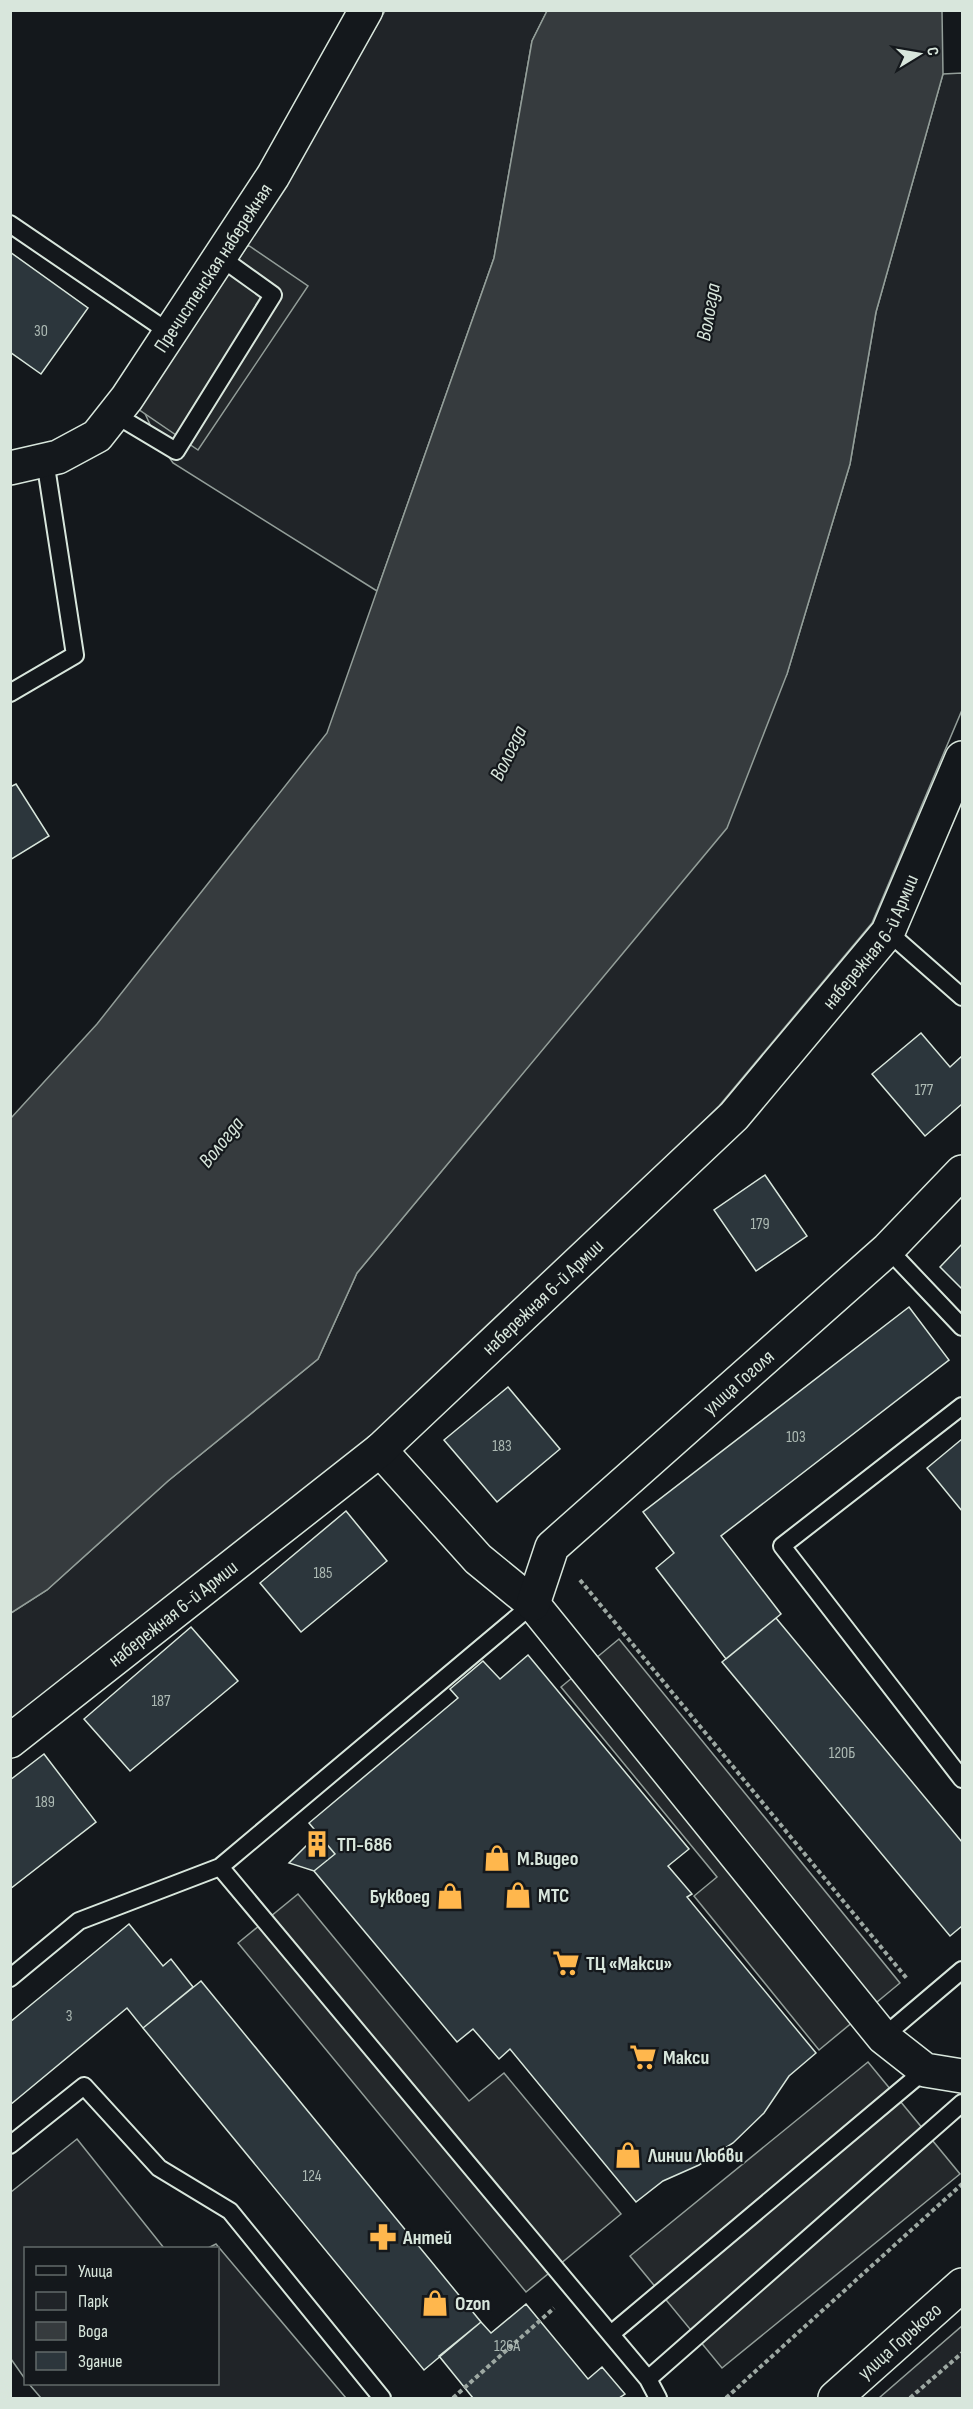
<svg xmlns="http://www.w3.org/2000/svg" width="973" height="2409" viewBox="0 0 973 2409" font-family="'Sofia Sans Condensed',sans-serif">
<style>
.green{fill:#202428;stroke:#939e99;stroke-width:1.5}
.parking{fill:#24282b;stroke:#939e99;stroke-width:1.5}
.water{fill:#363b3e;stroke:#939e99;stroke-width:1.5}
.building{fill:#2c363c;stroke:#d8e6dc;stroke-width:1.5}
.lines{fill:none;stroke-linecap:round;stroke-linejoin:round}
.service-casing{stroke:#d8e6dc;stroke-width:20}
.minor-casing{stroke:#d8e6dc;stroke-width:36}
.tertiary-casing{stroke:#d8e6dc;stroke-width:36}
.path{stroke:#9da8a2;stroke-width:4;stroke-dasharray:4.5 3;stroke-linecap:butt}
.service{stroke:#14181c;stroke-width:16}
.minor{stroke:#14181c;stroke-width:33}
.tertiary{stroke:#14181c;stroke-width:33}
.labels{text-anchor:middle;stroke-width:4.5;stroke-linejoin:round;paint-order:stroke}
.number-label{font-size:16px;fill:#adbab4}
.street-label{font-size:20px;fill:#d8e6dc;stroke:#14181c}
.poi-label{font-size:20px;font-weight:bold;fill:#d8e6dc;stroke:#14181c;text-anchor:start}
.water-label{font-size:21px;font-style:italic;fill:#d8e6dc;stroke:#14181c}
</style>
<rect width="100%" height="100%" fill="#14181c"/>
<!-- green -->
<path class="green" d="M 385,11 L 547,11 L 532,41 L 494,258 L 377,591 L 173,463 L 157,440 L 143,409 L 145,364 L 286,183 Z
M 962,73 L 962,710 L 872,923 L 719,1106 L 372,1442 L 11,1723 L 11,1613 L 47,1590 L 168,1481 L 318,1359 L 357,1273 L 665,901 L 787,674 L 850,464 L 876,312 L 943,74 Z
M 77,2139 L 164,2248 L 26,2248 L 25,2379 L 11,2359 L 11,2192 Z
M 216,2244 L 346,2398 L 41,2398 L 29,2384 L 218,2384 L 218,2248 L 208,2248 Z
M 962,2326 L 962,2398 L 879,2398 Z"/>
<!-- parking -->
<path class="parking" d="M 248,245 L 308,286 L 198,450 L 138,409 Z
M 619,1639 L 900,1983 L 819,2050 L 694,1896 L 717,1877 L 561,1687 Z
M 298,1894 L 469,2101 L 504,2073 L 621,2214 L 526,2292 L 238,1943 Z
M 868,2062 L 960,2174 L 722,2368 L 630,2256 Z"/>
<!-- water -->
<path class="water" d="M 547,11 L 942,11 L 943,74 L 876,312 L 850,464 L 787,674 L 727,828 L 357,1273 L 318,1359 L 168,1481 L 47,1590 L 11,1613 L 11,1118 L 97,1024 L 327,733 L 494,258 L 532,41 Z"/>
<!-- building -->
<path class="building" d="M 10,252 L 88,308 L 41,374 L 10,352 Z
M 16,784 L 49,836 L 10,860 L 10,787 Z
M 921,1033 L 950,1067 L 962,1056 L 962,1104 L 925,1136 L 872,1074 Z
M 765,1175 L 807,1236 L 756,1271 L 714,1210 Z
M 962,1244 L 962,1289 L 940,1267 Z
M 909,1307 L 949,1360 L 721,1536 L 781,1614 L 726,1659 L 656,1568 L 674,1553 L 643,1512 Z
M 508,1387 L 560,1449 L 497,1502 L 444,1440 Z
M 962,1439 L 962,1511 L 927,1468 Z
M 346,1511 L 387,1561 L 301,1632 L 260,1583 Z
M 776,1618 L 962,1842 L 962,1926 L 950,1936 L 722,1662 Z
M 191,1627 L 238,1681 L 130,1771 L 84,1719 Z
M 528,1655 L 689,1849 L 668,1866 L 692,1894 L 687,1897 L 816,2053 L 789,2076 L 764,2113 L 733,2143 L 699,2165 L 663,2181 L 636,2202 L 510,2049 L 499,2059 L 473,2029 L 457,2042 L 314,1871 L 335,1854 L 309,1823 L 458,1698 L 450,1689 L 483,1661 L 500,1679 Z
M 44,1754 L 96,1822 L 10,1889 L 10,1780 Z
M 318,1834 L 335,1854 L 314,1871 L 289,1863 Z
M 129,1924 L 163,1966 L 171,1959 L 193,1987 L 143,2028 L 127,2008 L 10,2105 L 10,2022 Z
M 201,1981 L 481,2322 L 424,2370 L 143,2028 Z
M 526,2304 L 588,2379 L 602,2367 L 625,2394 L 619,2398 L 473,2398 L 439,2356 L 481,2322 L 491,2333 Z"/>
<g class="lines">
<defs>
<path id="service" d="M 10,224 L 170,333
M 114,414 L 176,451 L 273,295 L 220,257
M 10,693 L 75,655 L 45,460
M 888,932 L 962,997
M 888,1249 L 962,1327
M 962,1406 L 782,1546 L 962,1779
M 533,1604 L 220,1867 L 648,2379 L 658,2398
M 10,1978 L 79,1921 L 220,1867
M 883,2037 L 962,1970
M 10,2145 L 84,2086 L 159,2168 L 230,2211 L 382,2398
M 611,2334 L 925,2070
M 648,2379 L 962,2103"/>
<g id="minor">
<path id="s1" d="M 10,468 L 58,457 L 97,436 L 127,398 L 273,176 L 366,10"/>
<path d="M 380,1450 L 478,1559 L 533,1604 L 883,2037 L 925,2070 L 962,2076"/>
<path id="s2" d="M 533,1604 L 552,1547 L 888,1249 L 962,1172"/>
<path id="s3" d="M 10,1741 L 380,1450 L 734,1116 L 888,932 L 962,758"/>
</g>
<g id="tertiary">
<path id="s4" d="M 835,2398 L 962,2285"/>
</g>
</defs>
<!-- service casing -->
<use href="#service" class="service-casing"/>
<!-- minor casing -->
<use href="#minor" class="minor-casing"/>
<!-- tertiary casing -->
<use href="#tertiary" class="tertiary-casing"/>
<!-- path -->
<path class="path" d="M 580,1580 L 908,1980
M 453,2398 L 554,2308
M 726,2398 L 962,2184
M 910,2398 L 962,2353"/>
<!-- service -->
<use href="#service" class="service"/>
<!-- minor -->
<use href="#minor" class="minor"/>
<!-- tertiary -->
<use href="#tertiary" class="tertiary"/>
</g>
<!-- icons -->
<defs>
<symbol id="building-bare" viewBox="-9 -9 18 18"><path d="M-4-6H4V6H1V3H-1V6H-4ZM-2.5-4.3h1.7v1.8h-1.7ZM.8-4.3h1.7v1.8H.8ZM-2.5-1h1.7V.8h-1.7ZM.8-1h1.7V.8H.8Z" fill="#ffb74d" stroke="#14181c" stroke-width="2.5" paint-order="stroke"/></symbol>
<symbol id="shop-bare" viewBox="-9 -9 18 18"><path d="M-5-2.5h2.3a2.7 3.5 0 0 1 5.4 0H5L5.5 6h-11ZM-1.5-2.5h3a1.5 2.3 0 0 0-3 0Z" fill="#ffb74d" stroke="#14181c" stroke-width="2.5" paint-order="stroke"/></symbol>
<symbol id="supermarket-bare" viewBox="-9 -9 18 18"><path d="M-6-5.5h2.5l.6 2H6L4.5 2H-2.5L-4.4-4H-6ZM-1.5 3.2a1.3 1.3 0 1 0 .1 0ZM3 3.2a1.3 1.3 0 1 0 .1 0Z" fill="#ffb74d" stroke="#14181c" stroke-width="2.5" paint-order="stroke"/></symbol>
<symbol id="pharmacy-bare" viewBox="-9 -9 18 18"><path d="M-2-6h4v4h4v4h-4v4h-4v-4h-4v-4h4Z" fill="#ffb74d" stroke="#14181c" stroke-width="2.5" paint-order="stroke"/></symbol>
</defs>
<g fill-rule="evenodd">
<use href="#building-bare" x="298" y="1825" width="38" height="38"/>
<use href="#shop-bare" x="478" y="1839" width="38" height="38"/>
<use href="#shop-bare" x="499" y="1876" width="38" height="38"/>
<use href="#shop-bare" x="431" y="1877" width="38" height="38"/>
<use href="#supermarket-bare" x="547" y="1944" width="38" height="38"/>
<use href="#supermarket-bare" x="624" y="2038" width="38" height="38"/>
<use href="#shop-bare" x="609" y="2136" width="38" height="38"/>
<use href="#pharmacy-bare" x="364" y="2218" width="38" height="38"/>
<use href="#shop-bare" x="416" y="2284" width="38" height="38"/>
</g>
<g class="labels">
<!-- number labels -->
<g class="number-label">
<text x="41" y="336">30</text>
<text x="924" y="1095">177</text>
<text x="760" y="1229">179</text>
<text x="796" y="1442">103</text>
<text x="502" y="1451">183</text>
<text x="323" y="1578">185</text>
<text x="161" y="1706">187</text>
<text x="842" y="1758">120Б</text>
<text x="45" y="1807">189</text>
<text x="69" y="2021">3</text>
<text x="312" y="2181">124</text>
<text x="507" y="2351">126А</text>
</g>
<!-- street labels -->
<g class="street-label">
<text dy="7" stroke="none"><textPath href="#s1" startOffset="298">Пречистенская набережная</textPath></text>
<text dy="7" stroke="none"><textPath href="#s3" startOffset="1180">набережная 6-й Армии</textPath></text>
<text dy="7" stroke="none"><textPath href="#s3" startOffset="694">набережная 6-й Армии</textPath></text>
<text dy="7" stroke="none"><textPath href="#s2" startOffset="309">улица Гоголя</textPath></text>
<text dy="7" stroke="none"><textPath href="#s3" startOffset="207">набережная 6-й Армии</textPath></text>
<text dy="7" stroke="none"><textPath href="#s4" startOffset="86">улица Горького</textPath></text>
</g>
<!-- poi labels -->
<g class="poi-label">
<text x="337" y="1851">ТП-686</text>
<text x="517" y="1865">М.Видео</text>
<text x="538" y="1902">МТС</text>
<text x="430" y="1903" text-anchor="end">Буквоед</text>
<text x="586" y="1970">ТЦ «Макси»</text>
<text x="663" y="2064">Макси</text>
<text x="648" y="2162">Линии Любви</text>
<text x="403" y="2244">Антей</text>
<text x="455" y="2310">Ozon</text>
</g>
<!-- water labels -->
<g class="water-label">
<text transform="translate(708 312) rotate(-80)" y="7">Вологда</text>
<text transform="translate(508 753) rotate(-64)" y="7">Вологда</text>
<text transform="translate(221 1142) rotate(-51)" y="7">Вологда</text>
</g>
</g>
<!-- border -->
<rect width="973" height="2409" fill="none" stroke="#d8e6dc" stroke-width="24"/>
<!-- legend -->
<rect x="24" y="2247" width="195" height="138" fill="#14181c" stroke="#626a69" stroke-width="1.5"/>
<rect x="36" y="2266" width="30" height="9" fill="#14181c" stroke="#626a69" stroke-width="1.5"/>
<text x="78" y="2277" font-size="18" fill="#d8e6dc">Улица</text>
<rect x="36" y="2292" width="30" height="18" fill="#202428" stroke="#626a69" stroke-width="1.5"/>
<text x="78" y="2307" font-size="18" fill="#d8e6dc">Парк</text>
<rect x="36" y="2322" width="30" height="18" fill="#363b3e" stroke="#626a69" stroke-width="1.5"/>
<text x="78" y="2337" font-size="18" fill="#d8e6dc">Вода</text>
<rect x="36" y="2352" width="30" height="18" fill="#2c363c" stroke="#626a69" stroke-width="1.5"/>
<text x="78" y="2367" font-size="18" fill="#d8e6dc">Здание</text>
<!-- north arrow -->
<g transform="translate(919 54) rotate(79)" stroke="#14181c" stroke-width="4.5" paint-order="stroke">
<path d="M0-4.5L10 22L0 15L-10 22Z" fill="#d8e6dc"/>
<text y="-9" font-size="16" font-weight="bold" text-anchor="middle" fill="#d8e6dc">С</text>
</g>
</svg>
